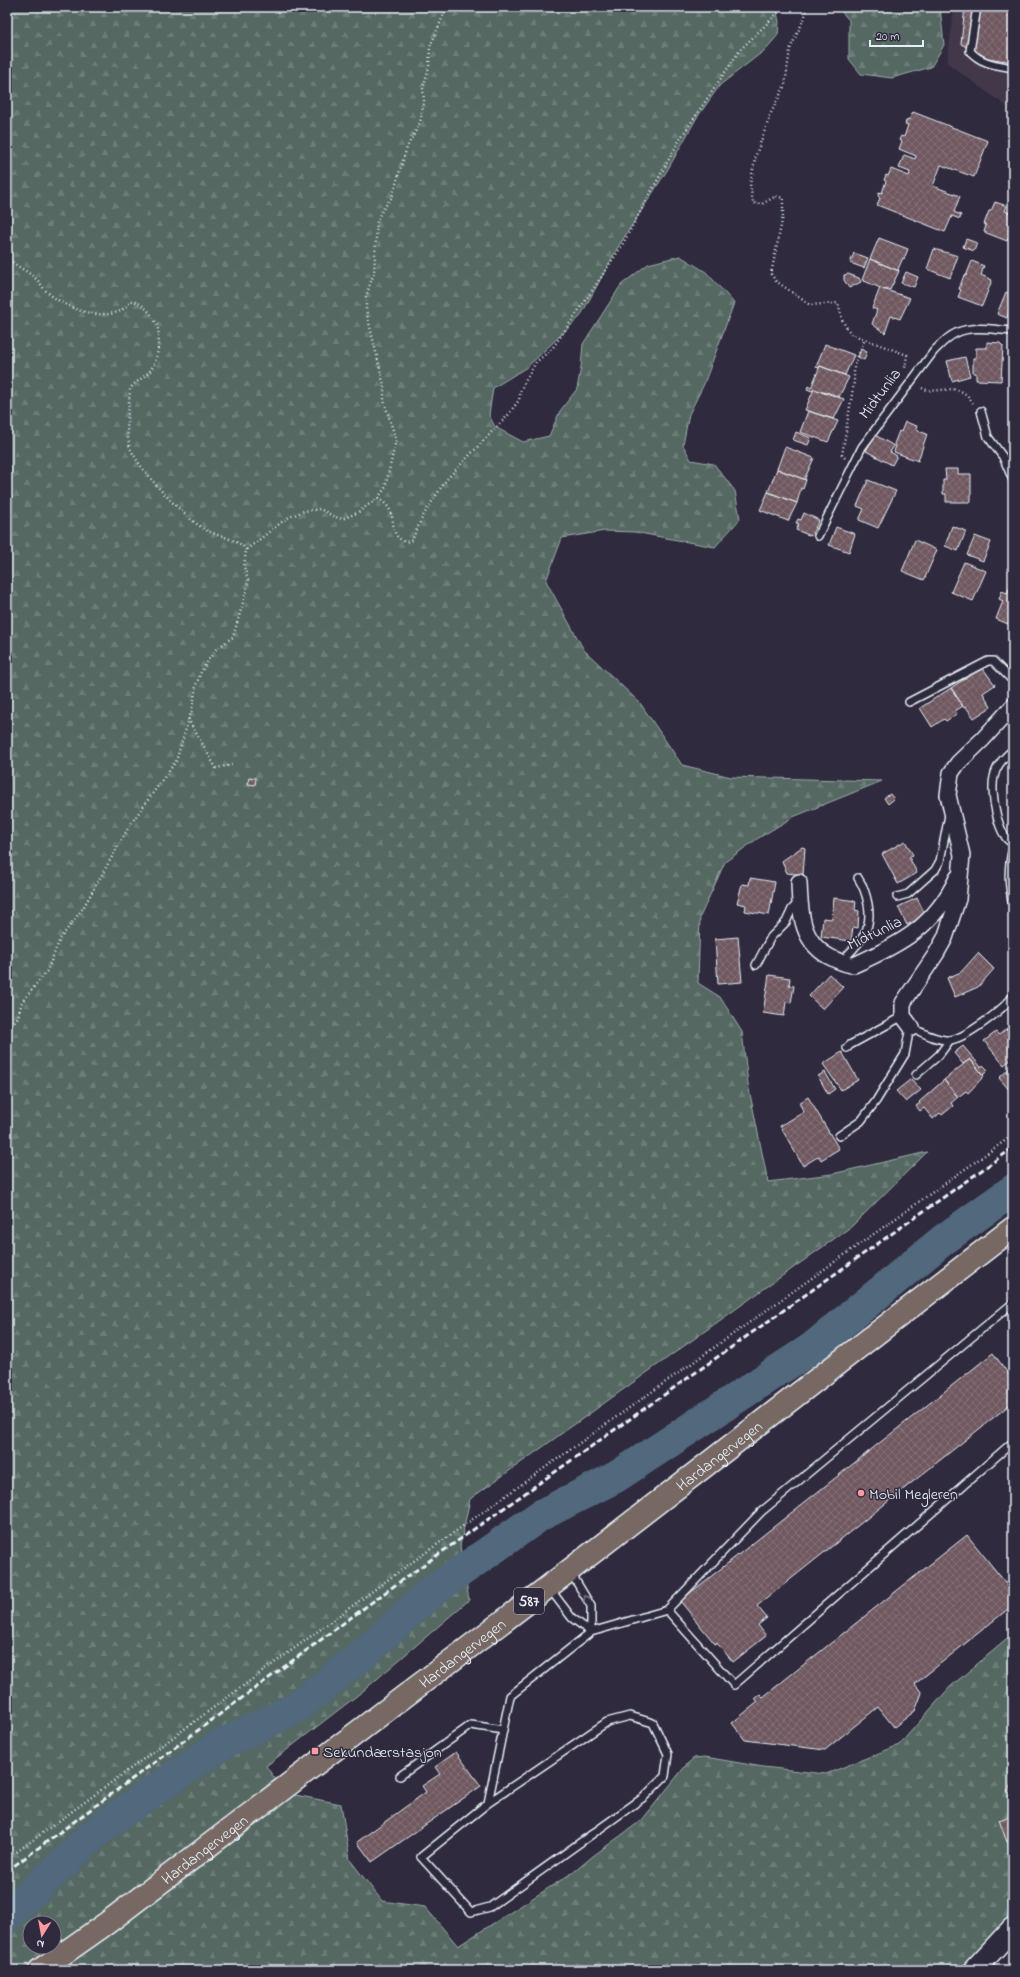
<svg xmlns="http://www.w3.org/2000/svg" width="1020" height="1977" viewBox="0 0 1020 1977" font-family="'Indie Flower',sans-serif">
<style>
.built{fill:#423848}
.forest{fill:url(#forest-firs);stroke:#9eacad;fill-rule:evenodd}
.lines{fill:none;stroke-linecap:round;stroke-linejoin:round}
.river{stroke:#51677d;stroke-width:32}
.building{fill:url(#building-cross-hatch);stroke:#e8f1f8}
.service-casing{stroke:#e8f1f8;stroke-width:10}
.minor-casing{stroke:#e8f1f8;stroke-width:18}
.secondary-casing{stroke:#e8f1f8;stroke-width:24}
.primary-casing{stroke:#e8f1f8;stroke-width:25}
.path{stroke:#e8f1f8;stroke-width:2.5;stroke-dasharray:1 3;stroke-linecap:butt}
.service{stroke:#2f2a3d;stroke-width:7}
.minor{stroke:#2f2a3d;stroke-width:15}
.secondary{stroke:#2f2a3d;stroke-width:21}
.primary{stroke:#776864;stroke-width:22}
.rail{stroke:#e8f1f8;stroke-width:3;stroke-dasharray:6 3;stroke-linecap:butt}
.oneway{stroke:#70707e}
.poi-dot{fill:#ff9aa2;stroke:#2f2a3d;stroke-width:1.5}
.labels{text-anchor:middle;stroke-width:3;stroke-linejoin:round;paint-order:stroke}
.shield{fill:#2f2a3d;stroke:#b0b5c0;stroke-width:1}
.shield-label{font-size:15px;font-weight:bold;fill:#e8f1f8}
.street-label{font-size:16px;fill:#e8f1f8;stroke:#2f2a3d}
.poi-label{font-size:16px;fill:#e8f1f8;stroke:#2f2a3d;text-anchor:start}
</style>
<defs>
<pattern id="forest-firs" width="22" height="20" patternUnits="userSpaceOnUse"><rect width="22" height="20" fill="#546862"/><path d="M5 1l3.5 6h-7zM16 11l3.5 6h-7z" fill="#6d7e79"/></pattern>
<pattern id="building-cross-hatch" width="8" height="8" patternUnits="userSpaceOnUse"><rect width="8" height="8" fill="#6f5861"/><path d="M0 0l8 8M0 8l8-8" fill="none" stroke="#847078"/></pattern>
</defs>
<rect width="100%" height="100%" fill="#2f2a3d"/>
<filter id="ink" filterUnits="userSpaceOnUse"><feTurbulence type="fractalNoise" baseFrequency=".025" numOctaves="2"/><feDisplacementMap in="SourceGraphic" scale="8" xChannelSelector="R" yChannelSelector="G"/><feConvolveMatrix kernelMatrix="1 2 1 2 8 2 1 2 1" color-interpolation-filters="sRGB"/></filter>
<g filter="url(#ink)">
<!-- built -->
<path class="built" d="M 954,7 L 1013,7 L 1013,111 L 947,63 Z"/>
<!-- forest -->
<path class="forest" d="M 7,7 L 776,7 L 779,22 L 778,35 L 765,50 L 720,85 L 696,119 L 668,169 L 618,247 L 580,317 L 527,367 L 493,388 L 489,415 L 495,427 L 523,442 L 549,436 L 560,411 L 577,389 L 581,367 L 583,344 L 621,285 L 648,264 L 680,256 L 706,272 L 734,303 L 704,384 L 689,414 L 683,445 L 691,460 L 714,464 L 735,491 L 740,519 L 715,547 L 634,532 L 605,531 L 562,538 L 546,581 L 584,650 L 640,703 L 682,765 L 731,777 L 882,781 L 793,817 L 757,839 L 725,862 L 700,917 L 698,983 L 720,997 L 742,1032 L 748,1084 L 768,1182 L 832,1174 L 927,1152 L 852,1226 L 470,1499 L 460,1546 L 469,1600 L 363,1691 L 266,1766 L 285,1793 L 341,1804 L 350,1860 L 382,1901 L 425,1907 L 458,1946 L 575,1871 L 593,1856 L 642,1820 L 687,1764 L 694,1758 L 705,1757 L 763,1767 L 826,1774 L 899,1745 L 950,1687 L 1013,1634 L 1013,1811 L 1005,1825 L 1013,1877 L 1013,1915 L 968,1970 L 7,1970 ZM 30,1923 L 54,1923 L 54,1947 L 30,1947 Z
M 837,7 L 940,7 L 944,45 L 931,67 L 892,78 L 861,74 L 849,59 L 849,20 Z"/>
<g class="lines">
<!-- river -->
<path class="river" d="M 7,1916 L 104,1825 L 219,1746 L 299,1706 L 370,1648 L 427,1595 L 541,1515 L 616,1477 L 812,1348 L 943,1240 L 1013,1190"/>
</g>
<!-- building -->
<path class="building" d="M 965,7 L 1013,7 L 1013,62 L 988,58 L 961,44 Z
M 913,112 L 988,141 L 974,177 L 941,165 L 933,186 L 960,196 L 954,212 L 961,215 L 960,219 L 952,216 L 945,232 L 877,205 L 880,198 L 878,196 L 879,192 L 882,193 L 886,181 L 884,180 L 886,175 L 888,176 L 891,169 L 909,176 L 910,172 L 899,168 L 904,155 L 915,159 L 916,156 L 899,149 L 902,141 L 899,140 L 901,136 L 904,137 L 908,125 L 905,124 L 907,119 L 909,120 Z
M 995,202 L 1007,206 L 1005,211 L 1013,214 L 1013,228 L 1007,241 L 984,232 L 986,225 L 984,224 L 989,211 L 991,211 Z
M 879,238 L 908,249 L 904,259 L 903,258 L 898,269 L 899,271 L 870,259 Z
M 966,239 L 977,243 L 974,251 L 963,247 Z
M 934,249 L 958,256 L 950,278 L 927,269 Z
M 854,253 L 868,258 L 864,268 L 850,263 Z
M 870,259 L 899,271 L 890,290 L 886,288 L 885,290 L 862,280 Z
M 972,261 L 984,266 L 981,275 L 992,280 L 982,306 L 958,297 L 961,290 L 959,289 L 964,275 L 966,276 Z
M 906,272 L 918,277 L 914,287 L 901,283 Z
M 848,274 L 859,278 L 861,282 L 849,288 L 844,280 L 844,275 Z
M 880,288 L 910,298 L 900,319 L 891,316 L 885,333 L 872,324 L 877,310 L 872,308 Z
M 1006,292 L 1013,295 L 1011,300 L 1013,301 L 1007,318 L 997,314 Z
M 987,342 L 1000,343 L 1003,346 L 1001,381 L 976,380 L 976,373 L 973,373 L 973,358 L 976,358 L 976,348 L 987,348 Z
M 825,344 L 854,355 L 845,375 L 820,366 L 819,368 L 816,367 Z
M 861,349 L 867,352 L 864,360 L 858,357 Z
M 965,357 L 970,376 L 952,381 L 947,361 Z
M 820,366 L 849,377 L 839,397 L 827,392 L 826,394 L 814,389 L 812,391 L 807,389 L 808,386 L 811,388 Z
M 814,389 L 844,399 L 834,419 L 805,410 Z
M 808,411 L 838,421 L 828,442 L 800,432 Z
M 905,422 L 917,426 L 916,430 L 927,434 L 918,461 L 894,452 L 896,445 L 894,444 L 899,431 L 901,432 Z
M 796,432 L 811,438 L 808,445 L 793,440 Z
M 875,435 L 894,446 L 890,452 L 897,456 L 892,465 L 866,451 Z
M 785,447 L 814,458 L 805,478 L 806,480 L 777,469 Z
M 777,469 L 806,480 L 803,489 L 801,488 L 797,503 L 768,492 Z
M 945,469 L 958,469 L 958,474 L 971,474 L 971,502 L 946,502 L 946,494 L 943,494 L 943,480 L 946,480 Z
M 868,480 L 896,491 L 878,528 L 859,520 L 864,509 L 857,506 Z
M 768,492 L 797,503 L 788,521 L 760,510 Z
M 804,513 L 819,520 L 811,536 L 796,530 L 799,524 L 796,523 L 798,519 L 801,520 Z
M 952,526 L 966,531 L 958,551 L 945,546 Z
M 836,527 L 855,534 L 849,552 L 829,545 Z
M 975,536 L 991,542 L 983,561 L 967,555 Z
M 915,540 L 937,550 L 924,580 L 902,571 Z
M 964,562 L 986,571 L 973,601 L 951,592 Z
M 1012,582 L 1013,583 L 1013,626 L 996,619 L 1003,601 L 999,599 L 1002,591 L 1007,593 Z
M 982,667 L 995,685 L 983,693 L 991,707 L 974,718 L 966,707 L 964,708 L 951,688 Z
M 951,688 L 963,706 L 955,711 L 957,714 L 946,721 L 944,719 L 932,727 L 920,708 Z
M 249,777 L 256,778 L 255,785 L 248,784 Z
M 890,794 L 894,799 L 888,804 L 884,798 Z
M 905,841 L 913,855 L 909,857 L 917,873 L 898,884 L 882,854 Z
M 802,847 L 805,848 L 803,875 L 787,873 L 782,861 Z
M 750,878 L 775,882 L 769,915 L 745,911 L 746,905 L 737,903 L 742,884 L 749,885 Z
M 834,898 L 856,901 L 855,910 L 859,911 L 858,928 L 853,927 L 851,941 L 821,937 L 823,918 L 832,919 Z
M 917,898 L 926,916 L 907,925 L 898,907 Z
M 738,937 L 742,982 L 718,984 L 715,939 Z
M 978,953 L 994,969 L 978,987 L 955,997 L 947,978 L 961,972 Z
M 829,974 L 843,987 L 823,1009 L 809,996 Z
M 769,975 L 790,978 L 789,985 L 794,986 L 791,1003 L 786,1002 L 784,1016 L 763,1013 Z
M 1013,1023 L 1013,1038 L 1006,1029 Z
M 1006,1029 L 1013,1038 L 1013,1058 L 1004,1065 L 984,1041 L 996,1032 L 999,1035 Z
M 963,1046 L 981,1067 L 983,1065 L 988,1070 L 983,1075 L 970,1059 L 963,1064 L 954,1053 Z
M 842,1052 L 858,1080 L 841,1090 L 823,1064 Z
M 970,1059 L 984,1076 L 968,1093 L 966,1091 L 958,1097 L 944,1080 Z
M 1011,1067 L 1013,1070 L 1012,1093 L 999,1078 Z
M 825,1072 L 835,1089 L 828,1094 L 818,1076 Z
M 911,1079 L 921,1090 L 906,1102 L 896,1091 Z
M 944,1080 L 958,1097 L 951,1103 L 953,1106 L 942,1115 L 940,1113 L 933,1119 L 924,1108 L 920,1111 L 916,1106 L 920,1103 L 919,1102 Z
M 808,1097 L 839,1149 L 821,1160 L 819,1156 L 803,1166 L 780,1126 L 804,1112 L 799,1103 Z
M 993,1353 L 1013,1380 L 1013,1402 L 757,1606 L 767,1618 L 758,1625 L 766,1636 L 733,1662 L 717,1643 L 715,1644 L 680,1601 Z
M 967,1535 L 1013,1592 L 1013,1605 L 915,1684 L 922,1693 L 915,1711 L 894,1727 L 878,1707 L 825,1750 L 745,1740 L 732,1723 L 758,1702 L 755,1698 L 760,1694 L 763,1697 Z
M 456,1752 L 481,1786 L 372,1862 L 357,1842 L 426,1792 L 422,1786 L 440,1774 L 435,1767 Z
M 1013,1782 L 1013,1796 L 1007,1791 Z
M 1013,1815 L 1013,1840 L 1007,1842 L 999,1820 Z"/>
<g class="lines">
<defs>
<path id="service" d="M 977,7 L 970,51 C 981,64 997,65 1013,68
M 981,411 L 988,437 L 1003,457 L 1013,480
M 818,536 L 862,447 L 934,351 C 941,344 947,337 956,333 C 972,325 996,330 1013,331
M 909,702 L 988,661 L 993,661 L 1013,681
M 1013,750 C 1004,757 996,766 994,777 C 990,792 998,839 1013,843
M 1013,848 C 1007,869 1009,886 1013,907
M 897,897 L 908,894 L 935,870 L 940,861 L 949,815
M 841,962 C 859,943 873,932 868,904 C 866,893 864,887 858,878
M 756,965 L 771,937 L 786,922 L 792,909 L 797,904 L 800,904
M 847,1048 L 850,1045 L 903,1016
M 916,1075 L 939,1055 L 950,1040
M 839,1136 L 861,1121 L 876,1101 L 905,1054 L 909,1032 L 912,1028 C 923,1033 938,1041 950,1040 C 966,1038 1004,1009 1013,996
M 571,1573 L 591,1606 L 591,1632
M 550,1589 L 572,1618 L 591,1632
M 667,1610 L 734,1685 L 1013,1442
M 630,1716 L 653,1723 L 668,1754 L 665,1776 L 644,1797 L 490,1907 L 471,1912 L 421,1857 L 488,1803 L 607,1722 Z
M 400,1776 L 471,1725 L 503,1730
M 488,1803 L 510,1696 L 591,1632 L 667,1610 L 761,1512 L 1013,1303"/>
<path id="minor" d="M 799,882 C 800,913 801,945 834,959 C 841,962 847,965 854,965 C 901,944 935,926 957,878
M 912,1028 L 903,1016 L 903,1003 L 936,954 L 945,938 L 958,899 L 962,855 L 948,795 L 951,773 L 958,763 L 983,739 L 1013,706"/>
<path id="secondary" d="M 974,1970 L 1013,1928"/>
<g id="primary">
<path id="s1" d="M 40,1970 L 107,1923 L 548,1587 L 1013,1228"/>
</g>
</defs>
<!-- service casing -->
<use href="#service" class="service-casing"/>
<!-- minor casing -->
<use href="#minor" class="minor-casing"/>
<!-- secondary casing -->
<use href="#secondary" class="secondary-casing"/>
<!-- primary casing -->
<use href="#primary" class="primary-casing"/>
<!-- path -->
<path class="path" d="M 806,7 L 805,17 L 790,49 L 785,85 L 771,113 L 756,155 L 750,184 L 753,203 L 762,204 L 776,196 L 783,198 L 783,216 L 771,274 L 776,281 L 810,305 L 838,303 L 843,322 L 851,334 L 907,355 L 905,368
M 7,256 C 15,267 27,270 36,279 C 40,282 42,287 46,291 C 63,307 97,321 120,311 C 124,309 128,304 132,301 C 143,302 156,318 158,329 C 160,339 158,359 152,368 C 147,377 136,380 130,389 C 129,407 125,427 129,444 C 134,466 188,522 208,531 C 220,537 239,539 246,550
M 922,388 C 934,395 952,384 964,393 C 967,395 970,399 973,403
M 845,458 L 842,455 L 854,382 L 854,365 L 865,339
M 378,498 C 383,502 389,506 391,513 C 395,526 391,537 406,542 L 412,540 L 424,514 L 446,480 L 508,415 L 519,400 L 521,389 L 536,362 L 552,349 L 590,294 L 621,247 L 680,139 L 740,50 L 784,7
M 188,719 L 216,768 L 232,765
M 7,1031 L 18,1017 L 22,1002 L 47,971 L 60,939 L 83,908 L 130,825 L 176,761 L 193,706 L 196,685 L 201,672 L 215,650 L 233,637 L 247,589 L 248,580 L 244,567 L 246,550 L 287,518 L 304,511 L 320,509 L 333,516 L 342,519 L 357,513 L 378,498 L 385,488 L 396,440 L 384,401 L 384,386 L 366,310 L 366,296 L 374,273 L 377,221 L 381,212 L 392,197 L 407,147 L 420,123 L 424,101 L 423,88 L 429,67 L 430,47 L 447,7
M 7,1859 L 404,1568 L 1013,1135"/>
<!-- service -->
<use href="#service" class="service"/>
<!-- minor -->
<use href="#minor" class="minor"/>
<!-- secondary -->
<use href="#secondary" class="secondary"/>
<!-- primary -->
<use href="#primary" class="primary"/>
<!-- rail -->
<path class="rail" d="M 7,1871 L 398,1583 L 1013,1148"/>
</g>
<!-- one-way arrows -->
<defs><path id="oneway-chevron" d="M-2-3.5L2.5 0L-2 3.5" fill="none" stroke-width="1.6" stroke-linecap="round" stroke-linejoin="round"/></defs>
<use class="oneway" href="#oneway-chevron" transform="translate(586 1598) rotate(-121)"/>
</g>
<!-- markers -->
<g class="poi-dot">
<circle cx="861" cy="1493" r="4"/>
<rect x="311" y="1747" width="8" height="8" rx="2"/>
</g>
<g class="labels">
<!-- shield labels -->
<rect class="shield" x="514" y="1588" width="30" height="26" rx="3"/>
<g class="shield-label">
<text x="529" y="1606">587</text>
</g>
<!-- street labels -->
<g class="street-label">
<text transform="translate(879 393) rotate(-53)" y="6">Midtunlia</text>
<text transform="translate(874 932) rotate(-26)" y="6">Midtunlia</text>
<text dy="6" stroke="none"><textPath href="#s1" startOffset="852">Hardangervegen</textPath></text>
<text dy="6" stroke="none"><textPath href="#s1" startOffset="528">Hardangervegen</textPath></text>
<text dy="6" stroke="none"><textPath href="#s1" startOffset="204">Hardangervegen</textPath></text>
</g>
<!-- poi labels -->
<g class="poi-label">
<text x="869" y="1499">Mobil Megleren</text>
<text x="323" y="1757">Sekundærstasjon</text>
</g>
</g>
<!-- margin -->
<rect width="1020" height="1977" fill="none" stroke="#2f2a3d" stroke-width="24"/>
<rect x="12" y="12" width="996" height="1953" fill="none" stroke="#e8f1f8" stroke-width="1.5" filter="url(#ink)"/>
<!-- north arrow -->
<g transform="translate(42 1935) rotate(191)"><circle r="19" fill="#2f2a3d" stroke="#797a88"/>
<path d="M0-3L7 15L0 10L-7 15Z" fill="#ff9aa2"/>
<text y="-6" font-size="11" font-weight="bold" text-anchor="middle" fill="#e8f1f8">N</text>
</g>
<!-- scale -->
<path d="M870 40v6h53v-6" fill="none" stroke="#e8f1f8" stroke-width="2"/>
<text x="876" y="40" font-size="12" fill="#e8f1f8" stroke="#2f2a3d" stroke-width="3" paint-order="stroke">20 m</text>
</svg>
